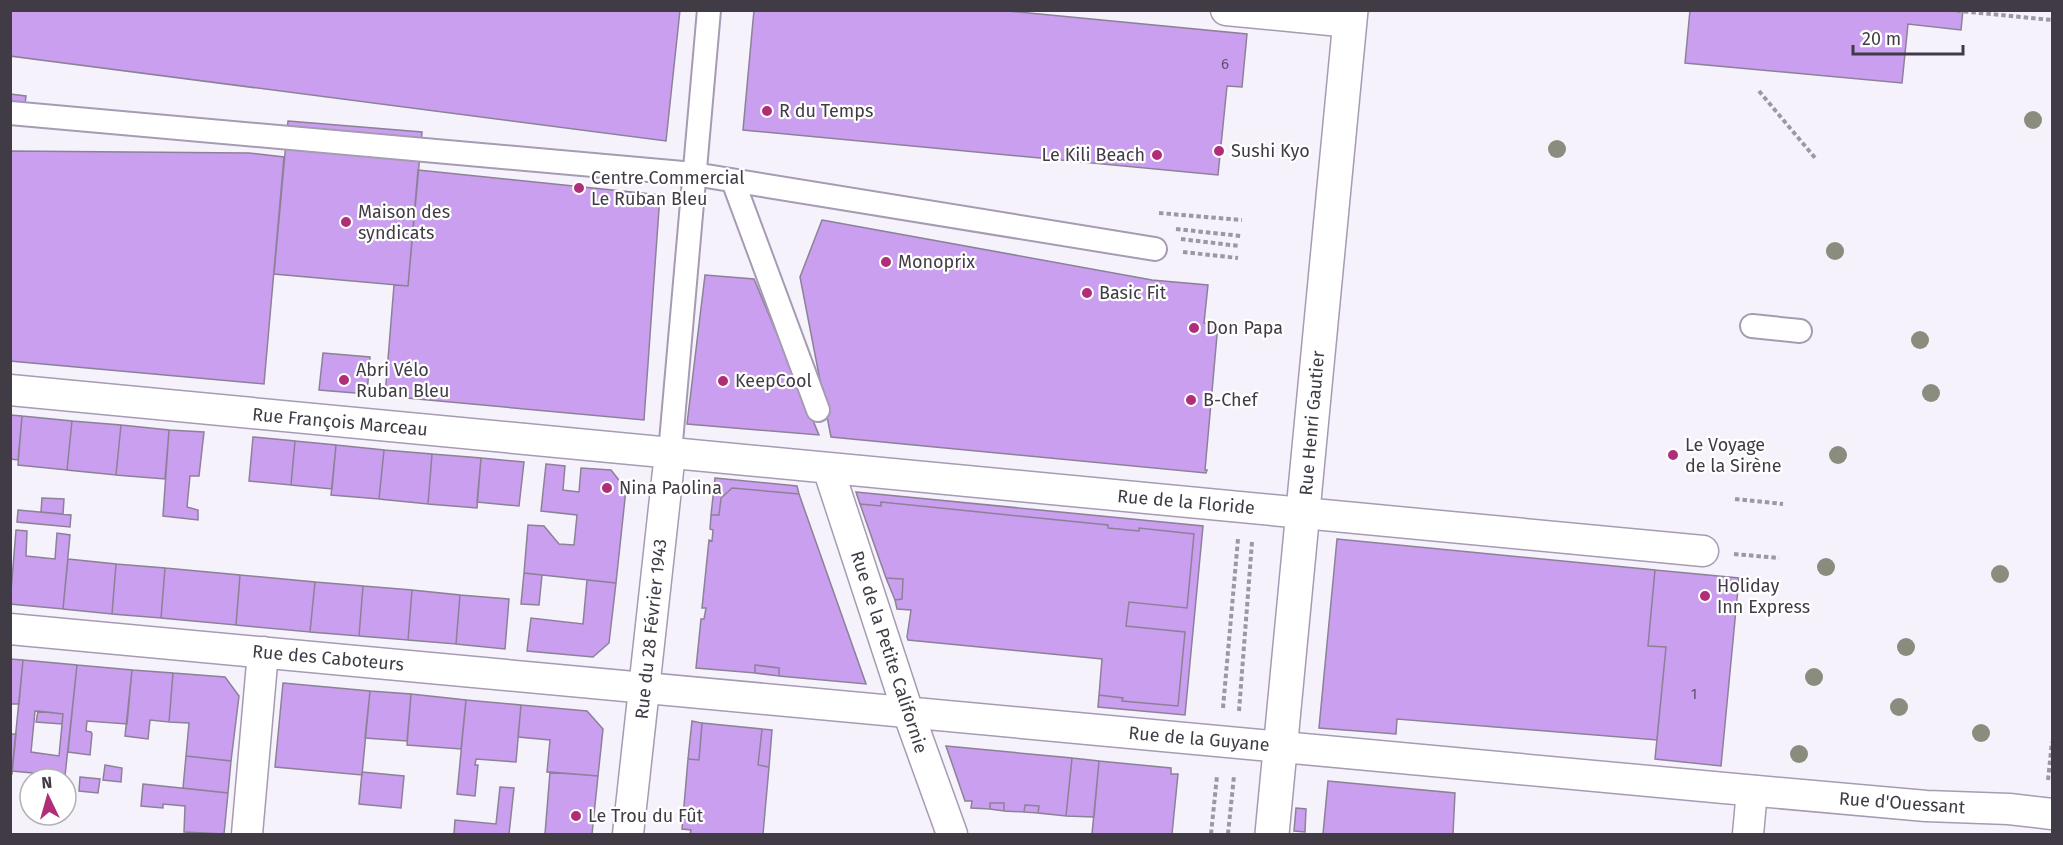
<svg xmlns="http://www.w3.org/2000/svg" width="2063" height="845" viewBox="0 0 2063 845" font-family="'Fira Sans',sans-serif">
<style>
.building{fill:#ca9ff0;stroke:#8c8197;stroke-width:1.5;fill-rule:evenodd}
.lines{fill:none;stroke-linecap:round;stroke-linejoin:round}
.pedestrian-casing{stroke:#a69bb2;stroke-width:26}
.minor-casing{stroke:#a69bb2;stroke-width:33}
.tertiary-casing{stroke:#a69bb2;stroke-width:36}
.path{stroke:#9c98a1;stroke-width:4;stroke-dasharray:4.5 3;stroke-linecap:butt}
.pedestrian{stroke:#fff;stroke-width:22}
.minor{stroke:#fff;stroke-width:30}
.tertiary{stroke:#fff;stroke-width:33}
.tree{fill:#8a8d7d}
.poi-dot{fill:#b02d78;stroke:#fff;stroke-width:2}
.labels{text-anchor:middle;stroke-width:4.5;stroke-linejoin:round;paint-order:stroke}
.number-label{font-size:15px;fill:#62546f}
.poi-label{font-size:18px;fill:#403b44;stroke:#fff;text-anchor:start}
.street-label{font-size:18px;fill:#403b44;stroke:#fff}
</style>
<rect width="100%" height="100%" fill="#f6f2fc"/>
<!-- building -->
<path class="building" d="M 10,10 L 680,10 L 666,141 L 10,56 Z
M 754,10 L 997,10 L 1247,34 L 1242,87 L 1227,86 L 1218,175 L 743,130 Z
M 1690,10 L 1963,10 L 1961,30 L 1908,24 L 1902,83 L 1685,63 Z
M 10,94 L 26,96 L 25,104 L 10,103 Z
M 288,121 L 422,132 L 408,286 L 274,274 Z
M 10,151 L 249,153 L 284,157 L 264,384 L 10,361 Z
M 418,170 L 660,195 L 644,420 L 385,396 L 394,285 L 408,286 Z
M 822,220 L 1152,280 L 1208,285 L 1204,323 L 1218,324 L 1205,470 L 1207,470 L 1206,473 L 831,437 L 800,277 Z
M 705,275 L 754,279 L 819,435 L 687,424 Z
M 323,353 L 370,357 L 367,394 L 319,390 Z
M 10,415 L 22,416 L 18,460 L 10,459 Z
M 22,416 L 72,421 L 67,470 L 18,465 Z
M 72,421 L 121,425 L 116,475 L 67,470 Z
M 121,425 L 169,430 L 165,479 L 116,475 Z
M 169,430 L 204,432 L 199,476 L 190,476 L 187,507 L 198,510 L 198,520 L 163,516 Z
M 253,437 L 295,441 L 291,485 L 249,481 Z
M 295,441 L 336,445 L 332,489 L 291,485 Z
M 336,445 L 384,450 L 379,499 L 331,495 Z
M 384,450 L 432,454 L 428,504 L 379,499 Z
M 432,454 L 481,458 L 477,508 L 428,504 Z
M 481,458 L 524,462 L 519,506 L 477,502 Z
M 546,464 L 565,466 L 563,490 L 579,492 L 581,468 L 611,470 L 626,489 L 616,583 L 524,573 L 528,525 L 544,526 L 559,544 L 574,545 L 577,515 L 541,511 Z
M 715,478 L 797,486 L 799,494 L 732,488 L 721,498 L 719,515 L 711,515 Z
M 732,488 L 799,494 L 866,684 L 779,676 L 779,668 L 755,665 L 755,673 L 696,668 L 701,619 L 704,619 L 706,608 L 702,608 L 709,540 L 712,541 L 713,530 L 710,529 L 711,515 L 719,515 L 721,498 Z
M 856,492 L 1203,526 L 1185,715 L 1098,707 L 1099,695 L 1123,698 L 1122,701 L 1178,706 L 1185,632 L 1126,626 L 1129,602 L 1187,608 L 1194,534 L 1139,528 L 1139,531 L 1108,528 L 1108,525 L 881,502 L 881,506 L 860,504 Z
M 42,498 L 64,499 L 63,514 L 41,512 Z
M 881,502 L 1108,525 L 1108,528 L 1139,531 L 1139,528 L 1194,534 L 1187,608 L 1129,602 L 1126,626 L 1185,632 L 1178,706 L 1122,701 L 1123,698 L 1099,695 L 1102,659 L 908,640 L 907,637 L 911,610 L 897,609 L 895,600 L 902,599 L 903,579 L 886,578 L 860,504 L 881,506 Z
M 18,510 L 71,515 L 70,527 L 17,522 Z
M 16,530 L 27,531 L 26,556 L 55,559 L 57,533 L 70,535 L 63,609 L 10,604 Z
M 1337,539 L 1655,570 L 1648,646 L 1666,647 L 1657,740 L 1397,719 L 1396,734 L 1319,728 Z
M 68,559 L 116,564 L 112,614 L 63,609 Z
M 116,564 L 165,568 L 161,618 L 112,614 Z
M 165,568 L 240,575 L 236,625 L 161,618 Z
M 1655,570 L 1739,578 L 1721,766 L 1655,759 L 1666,647 L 1648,646 Z
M 524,573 L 542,575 L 539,605 L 521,604 Z
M 240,575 L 315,582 L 310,632 L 236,625 Z
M 886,578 L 903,579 L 902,599 L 895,600 Z
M 587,580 L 616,583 L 609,643 L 593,657 L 527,651 L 531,618 L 583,624 Z
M 315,582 L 363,586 L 359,636 L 310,632 Z
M 363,586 L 412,590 L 408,640 L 359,636 Z
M 412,590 L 460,595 L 456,644 L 408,640 Z
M 460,595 L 509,599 L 505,649 L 456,644 Z
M 10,659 L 23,660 L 19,704 L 10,704 Z
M 23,660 L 77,665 L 65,776 L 12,771 ZM 35,711 L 63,714 L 59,756 L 31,752 Z
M 77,665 L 132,670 L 127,724 L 87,721 L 86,731 L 91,732 L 92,734 L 90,755 L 68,752 Z
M 755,665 L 779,668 L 779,676 L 755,673 Z
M 132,670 L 173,673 L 169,722 L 150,720 L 148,739 L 125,736 Z
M 173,673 L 225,677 L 239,696 L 231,761 L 186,756 L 189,723 L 169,722 Z
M 283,683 L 370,691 L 362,775 L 275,767 Z
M 370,691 L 411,694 L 407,741 L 365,738 Z
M 411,694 L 466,700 L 461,749 L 407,745 Z
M 466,700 L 521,705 L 516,762 L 476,759 L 475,765 L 478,765 L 475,796 L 457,794 Z
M 521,705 L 587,711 L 603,729 L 598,776 L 547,772 L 550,740 L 518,737 Z
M 38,711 L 63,714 L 62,724 L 36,722 Z
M 692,721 L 702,723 L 699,760 L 688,759 Z
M 702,723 L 762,729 L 758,765 L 769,767 L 763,834 L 690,834 L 691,830 L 682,829 L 688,759 L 699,760 Z
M 762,729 L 772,730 L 769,767 L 758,765 Z
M 10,734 L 16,734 L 12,774 L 10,774 Z
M 946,746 L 1072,758 L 1066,816 L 1038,813 L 1039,806 L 1025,805 L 1024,812 L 1004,811 L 1004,803 L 990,803 L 990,809 L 971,808 L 972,801 L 965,801 Z
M 186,756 L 231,761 L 228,793 L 183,788 Z
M 1072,758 L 1099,761 L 1094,817 L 1066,816 Z
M 1099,761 L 1171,768 L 1171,774 L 1178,774 L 1172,834 L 1092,834 Z
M 105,765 L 122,768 L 121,782 L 103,780 Z
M 362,772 L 404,776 L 401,808 L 359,804 Z
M 550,772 L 598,776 L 592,834 L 545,834 Z
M 80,777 L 100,779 L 98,793 L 79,791 Z
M 1328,781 L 1455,793 L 1453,834 L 1323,834 Z
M 143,784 L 228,793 L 224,834 L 184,832 L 185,806 L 163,804 L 163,808 L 141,806 Z
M 500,787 L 514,788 L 509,834 L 454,834 L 455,820 L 496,824 Z
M 990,803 L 1004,803 L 1004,811 L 990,809 Z
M 1025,805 L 1039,806 L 1038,813 L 1024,812 Z
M 1296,808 L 1306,809 L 1305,832 L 1294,831 Z"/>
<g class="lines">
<defs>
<path id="pedestrian" d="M 10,113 L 694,174 L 1155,249
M 733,181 L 818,410
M 1752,326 L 1800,331
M 670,453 L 709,10"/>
<path id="minor" d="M 1226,10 L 1350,22
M 10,390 L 1703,551
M 828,468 L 908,712 L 952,834
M 10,629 L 1724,788 L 1926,806 L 2009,809 L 2052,814
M 247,834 L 263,652
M 628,834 L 670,453
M 1748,834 L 1752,791"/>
<path id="tertiary" d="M 1272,834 L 1351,10"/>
</defs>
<!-- pedestrian casing -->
<use href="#pedestrian" class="pedestrian-casing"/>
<!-- minor casing -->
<use href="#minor" class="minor-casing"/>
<!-- tertiary casing -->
<use href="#tertiary" class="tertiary-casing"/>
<!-- path -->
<path class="path" d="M 1949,10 L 2052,20
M 1759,91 L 1816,159
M 1159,213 L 1242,220
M 1176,229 L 1241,236
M 1181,239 L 1239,246
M 1183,252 L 1238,258
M 1735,499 L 1783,504
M 1734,554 L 1779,558
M 1223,708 L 1238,539
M 1239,711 L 1252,542
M 2048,780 L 2052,742
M 1211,834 L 1217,776
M 1228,834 L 1234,776"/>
<!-- pedestrian -->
<use href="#pedestrian" class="pedestrian"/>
<!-- minor -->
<use href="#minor" class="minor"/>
<!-- tertiary -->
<use href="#tertiary" class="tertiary"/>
</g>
<!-- trees -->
<g class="tree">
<circle cx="2033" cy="120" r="9"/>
<circle cx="1557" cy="149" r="9"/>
<circle cx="1835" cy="251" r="9"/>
<circle cx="1920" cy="340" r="9"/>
<circle cx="1931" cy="393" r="9"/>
<circle cx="1838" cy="455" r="9"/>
<circle cx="1826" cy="567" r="9"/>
<circle cx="2000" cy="574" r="9"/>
<circle cx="1906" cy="647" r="9"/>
<circle cx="1814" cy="677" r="9"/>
<circle cx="1899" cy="707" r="9"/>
<circle cx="1981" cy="733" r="9"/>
<circle cx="1799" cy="754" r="9"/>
</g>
<!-- markers -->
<g class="poi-dot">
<circle cx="767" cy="111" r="6"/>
<circle cx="1219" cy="151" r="6"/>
<circle cx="1157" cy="155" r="6"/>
<circle cx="579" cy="188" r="6"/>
<circle cx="346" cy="222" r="6"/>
<circle cx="886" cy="262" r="6"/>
<circle cx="1087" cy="293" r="6"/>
<circle cx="1194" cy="328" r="6"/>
<circle cx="344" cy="380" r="6"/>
<circle cx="723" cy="381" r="6"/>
<circle cx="1191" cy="400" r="6"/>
<circle cx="1673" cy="455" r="6"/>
<circle cx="607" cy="488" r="6"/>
<circle cx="1705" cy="596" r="6"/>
<circle cx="576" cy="816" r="6"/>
</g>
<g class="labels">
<!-- number labels -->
<g class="number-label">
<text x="1225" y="69">6</text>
<text x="1694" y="699">1</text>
</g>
<!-- poi labels -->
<g class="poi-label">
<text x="779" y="117">R du Temps</text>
<text x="1231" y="157">Sushi Kyo</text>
<text x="1145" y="161" text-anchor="end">Le Kili Beach</text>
<text x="591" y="184">Centre Commercial<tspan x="591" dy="21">Le Ruban Bleu</tspan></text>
<text x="358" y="218">Maison des<tspan x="358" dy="21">syndicats</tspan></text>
<text x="898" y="268">Monoprix</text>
<text x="1099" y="299">Basic Fit</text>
<text x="1206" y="334">Don Papa</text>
<text x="356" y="376">Abri Vélo<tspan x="356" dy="21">Ruban Bleu</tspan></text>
<text x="735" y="387">KeepCool</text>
<text x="1203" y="406">B-Chef</text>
<text x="1685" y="451">Le Voyage<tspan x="1685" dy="21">de la Sirène</tspan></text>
<text x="619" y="494">Nina Paolina</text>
<text x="1717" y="592">Holiday<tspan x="1717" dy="21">Inn Express</tspan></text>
<text x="588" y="822">Le Trou du Fût</text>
</g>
<!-- street labels -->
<g class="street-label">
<text transform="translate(340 422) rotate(5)" y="6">Rue François Marceau</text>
<text transform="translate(1312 423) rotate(-85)" y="6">Rue Henri Gautier</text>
<text transform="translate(1186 502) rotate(5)" y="6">Rue de la Floride</text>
<text transform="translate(651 629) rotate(-84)" y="6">Rue du 28 Février 1943</text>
<text transform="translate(889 652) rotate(72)" y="6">Rue de la Petite Californie</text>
<text transform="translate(328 658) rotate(5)" y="6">Rue des Caboteurs</text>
<text transform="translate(1199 739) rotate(5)" y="6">Rue de la Guyane</text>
<text transform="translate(1902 803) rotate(4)" y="6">Rue d'Ouessant</text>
</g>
</g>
<!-- border -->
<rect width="2063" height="845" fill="none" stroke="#403b44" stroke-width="24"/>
<!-- north arrow -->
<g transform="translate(48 797) rotate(355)"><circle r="28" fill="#ffffff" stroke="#b3b1b4" stroke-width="1.5"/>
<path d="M0-4.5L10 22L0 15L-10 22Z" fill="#b02d78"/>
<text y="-9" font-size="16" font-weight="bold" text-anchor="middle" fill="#403b44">N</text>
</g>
<!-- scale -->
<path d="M1853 45v9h110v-9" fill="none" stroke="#403b44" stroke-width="3"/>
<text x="1862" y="45" font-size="18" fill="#403b44" stroke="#ffffff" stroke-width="4.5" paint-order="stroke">20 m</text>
</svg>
